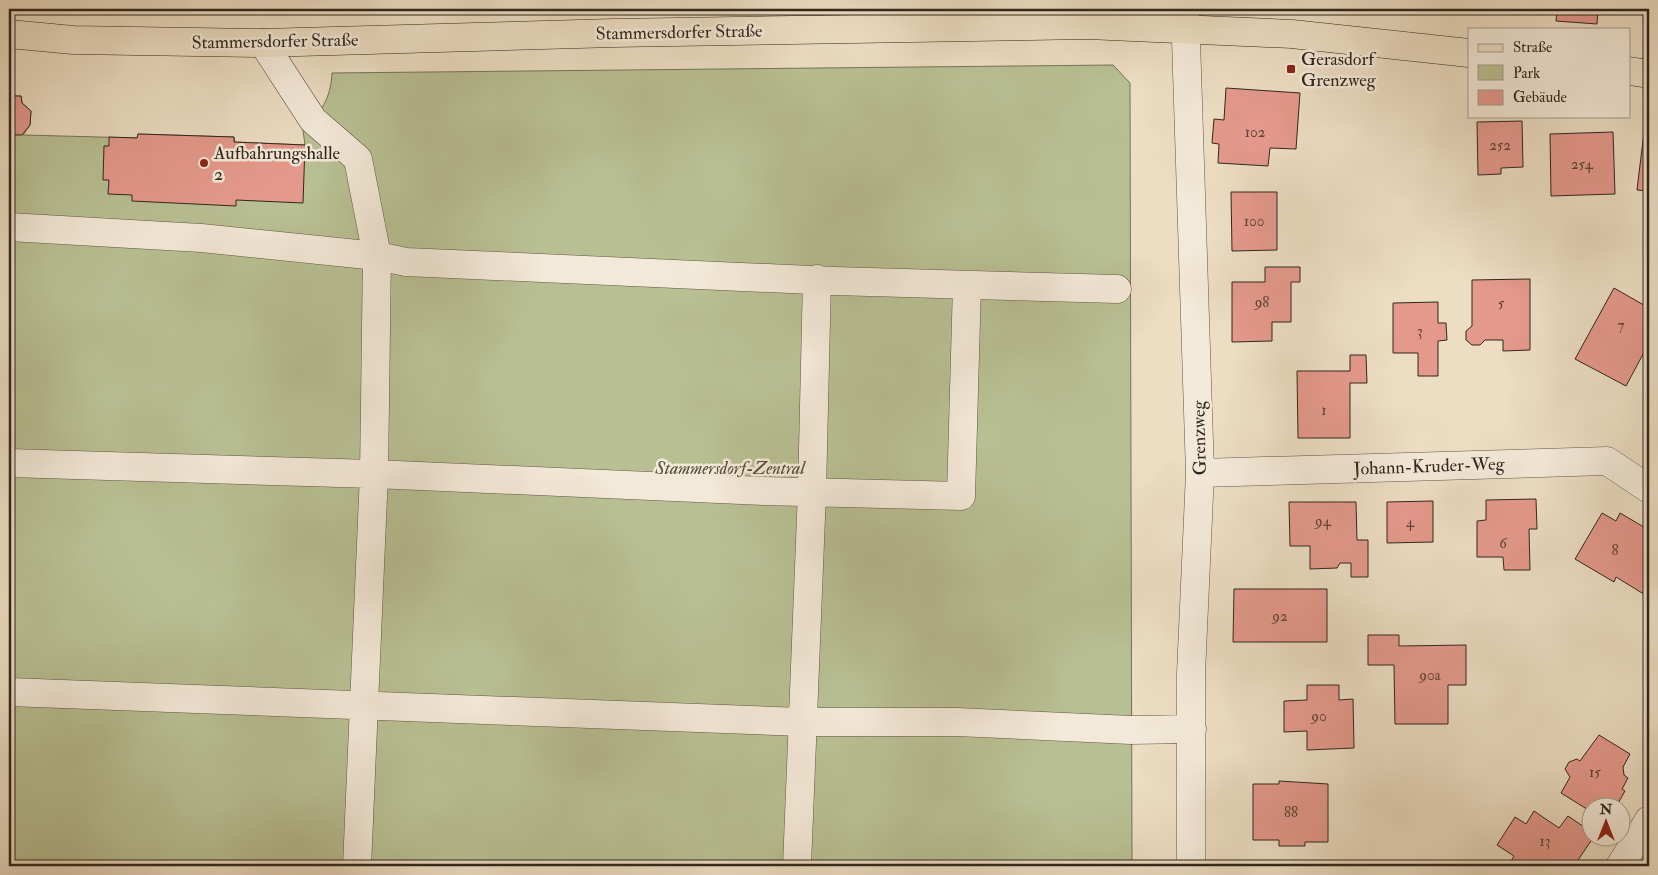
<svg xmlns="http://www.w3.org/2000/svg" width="1658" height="875" viewBox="0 0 1658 875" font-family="'IM FELL Double Pica',serif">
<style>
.green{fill:#b8c093;stroke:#747458}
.building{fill:#e4998c;stroke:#31271d}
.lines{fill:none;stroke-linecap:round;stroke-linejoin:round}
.minor-casing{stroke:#605446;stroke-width:29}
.major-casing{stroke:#31271d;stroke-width:29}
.minor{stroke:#f3e9d8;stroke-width:28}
.major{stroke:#ecddc3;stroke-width:28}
.poi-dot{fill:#8f2418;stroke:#f3e9d8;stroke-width:2}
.labels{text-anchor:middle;stroke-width:5;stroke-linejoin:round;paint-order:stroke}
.number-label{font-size:15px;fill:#5e4439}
.street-label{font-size:18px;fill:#31271d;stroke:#f3e9d8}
.poi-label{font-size:18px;fill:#31271d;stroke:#f3e9d8;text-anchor:start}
.park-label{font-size:18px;font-style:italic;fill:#534d3a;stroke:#f3e9d8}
</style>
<rect width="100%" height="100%" fill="#ecddc3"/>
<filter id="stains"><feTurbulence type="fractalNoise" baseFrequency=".004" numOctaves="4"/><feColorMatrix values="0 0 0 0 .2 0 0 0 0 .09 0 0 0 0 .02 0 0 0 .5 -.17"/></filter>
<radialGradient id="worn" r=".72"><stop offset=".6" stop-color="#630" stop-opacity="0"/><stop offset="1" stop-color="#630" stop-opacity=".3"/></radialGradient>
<!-- green -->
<path class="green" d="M 1113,65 L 1130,83 L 1132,866 L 9,866 L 9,96 L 21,96 L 22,103 L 31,111 L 30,125 L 23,135 L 137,138 L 138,134 L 234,137 L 235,142 L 305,145 L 303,130 C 321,113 331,98 332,73 Z"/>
<!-- building -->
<path class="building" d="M 1557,9 L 1598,9 L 1597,24 L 1556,21 Z
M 1226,88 L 1300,93 L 1296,149 L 1270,148 L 1268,166 L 1218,163 L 1219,144 L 1212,143 L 1214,119 L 1224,120 Z
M 9,96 L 21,96 L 22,103 L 31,111 L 30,125 L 22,135 L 13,135 L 12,139 L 9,139 Z
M 1522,121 L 1523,167 L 1501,168 L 1501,174 L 1478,175 L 1477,122 Z
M 1613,132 L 1615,194 L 1551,196 L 1550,134 Z
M 1644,132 L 1649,133 L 1649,191 L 1637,190 Z
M 138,134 L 234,137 L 234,142 L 305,145 L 303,203 L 236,200 L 236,206 L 132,201 L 132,195 L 108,194 L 109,180 L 103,180 L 104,146 L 109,146 L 109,137 L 137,138 Z
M 1231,192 L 1277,192 L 1277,250 L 1232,251 Z
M 1265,267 L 1300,267 L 1300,282 L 1291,282 L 1291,322 L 1272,322 L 1272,341 L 1232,342 L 1232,282 L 1265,282 Z
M 1530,279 L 1530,350 L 1503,351 L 1503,340 L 1485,340 L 1480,345 L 1472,345 L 1466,340 L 1466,331 L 1472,326 L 1472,280 Z
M 1614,288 L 1649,308 L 1649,343 L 1626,386 L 1575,359 Z
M 1438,302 L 1438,323 L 1446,323 L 1447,340 L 1438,341 L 1438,376 L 1418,376 L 1418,353 L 1393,353 L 1393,303 Z
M 1350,355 L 1366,355 L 1367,383 L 1350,383 L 1350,438 L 1298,438 L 1297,371 L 1350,371 Z
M 1536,499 L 1537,529 L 1529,529 L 1530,570 L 1504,570 L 1503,557 L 1477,557 L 1477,521 L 1486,520 L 1486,500 Z
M 1433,501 L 1433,542 L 1387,543 L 1387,502 Z
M 1289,502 L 1356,502 L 1357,540 L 1368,540 L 1368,577 L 1351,577 L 1351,563 L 1340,563 L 1337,568 L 1310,569 L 1310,546 L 1290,546 Z
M 1602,513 L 1616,521 L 1620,513 L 1649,530 L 1649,593 L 1647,596 L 1616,577 L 1614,582 L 1575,559 Z
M 1234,589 L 1327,589 L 1327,642 L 1233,642 Z
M 1368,635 L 1399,635 L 1399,646 L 1466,645 L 1466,685 L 1448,685 L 1448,724 L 1395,724 L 1394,665 L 1368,665 Z
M 1307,685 L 1339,685 L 1339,700 L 1353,699 L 1354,748 L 1307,750 L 1307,731 L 1284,732 L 1284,701 L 1307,700 Z
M 1599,735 L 1630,754 L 1623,767 L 1624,775 L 1628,778 L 1622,789 L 1625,791 L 1617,805 L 1612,802 L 1609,808 L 1590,808 L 1590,811 L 1561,793 L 1570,777 L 1565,769 L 1569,762 L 1577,759 L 1580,761 Z
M 1279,781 L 1328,784 L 1328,842 L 1305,842 L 1305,846 L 1279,846 L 1279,840 L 1253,840 L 1253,784 L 1279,784 Z
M 1534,811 L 1559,828 L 1568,816 L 1590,831 L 1590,838 L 1593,838 L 1574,866 L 1508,866 L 1514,856 L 1497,845 L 1515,817 L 1526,824 Z"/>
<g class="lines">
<defs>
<path id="minor" d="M 1185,9 L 1200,473 L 1191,674 L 1191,866
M 263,43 L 313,120 L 358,159 L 377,256 L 374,474 L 357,866
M 9,227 L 201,238 L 377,256 L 406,262 L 834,281 L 1117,289
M 9,463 L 374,474 L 764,491 L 961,496 L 967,285
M 1200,473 L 1607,461 L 1649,489
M 9,692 L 802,722 L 957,722 L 1131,730 L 1192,729
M 797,866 L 812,492 L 817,279
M 1620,866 L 1649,820"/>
<path id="major" d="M 9,34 L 73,40 L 263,43 L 614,33 L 1088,25 L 1292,34 L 1469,53
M 1629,71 L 1649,74"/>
</defs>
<!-- minor casing -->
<use href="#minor" class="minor-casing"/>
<!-- major casing -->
<use href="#major" class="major-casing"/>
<!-- minor -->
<use href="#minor" class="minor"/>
<!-- major -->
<use href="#major" class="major"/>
</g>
<!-- markers -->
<g class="poi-dot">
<rect x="1286" y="64" width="10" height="10" rx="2.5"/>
<circle cx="204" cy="163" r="5"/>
</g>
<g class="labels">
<!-- number labels -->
<g class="number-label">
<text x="1255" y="137">102</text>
<text x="1500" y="150">252</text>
<text x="1582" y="169">254</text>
<text x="1254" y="226">100</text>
<text x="1262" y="307">98</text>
<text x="1501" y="308">5</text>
<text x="1621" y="330">7</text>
<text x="1420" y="336">3</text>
<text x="1324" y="415">1</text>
<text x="1323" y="526">94</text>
<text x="1410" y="527">4</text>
<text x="1503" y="548">6</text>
<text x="1615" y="555">8</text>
<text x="1280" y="621">92</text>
<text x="1430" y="680">90a</text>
<text x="1319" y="721">90</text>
<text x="1595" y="777">15</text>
<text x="1291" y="817">88</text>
<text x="1545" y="846">13</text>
</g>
<!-- street labels -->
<g class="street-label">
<text transform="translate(679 32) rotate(-1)" y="6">Stammersdorfer Straße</text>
<text transform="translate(275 41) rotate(-1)" y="6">Stammersdorfer Straße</text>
<text transform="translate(1199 438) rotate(-91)" y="6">Grenzweg</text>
<text transform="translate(1429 466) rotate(-2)" y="6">Johann-Kruder-Weg</text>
</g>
<!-- poi labels -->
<g class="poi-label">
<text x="1301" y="65">Gerasdorf<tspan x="1301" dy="21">Grenzweg</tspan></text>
<text x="214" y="159">Aufbahrungshalle<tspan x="214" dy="21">2</tspan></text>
</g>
<!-- park labels -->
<g class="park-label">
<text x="730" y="474">Stammersdorf-Zentral</text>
</g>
</g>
<!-- margin -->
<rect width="1658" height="875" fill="none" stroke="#ecddc3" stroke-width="30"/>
<rect x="10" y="10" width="1638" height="855" fill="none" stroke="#31271d" stroke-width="2.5"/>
<rect x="15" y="15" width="1628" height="845" fill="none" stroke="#31271d"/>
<!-- legend -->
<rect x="1468" y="28" width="162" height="90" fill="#f3e9d8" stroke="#a59b8d"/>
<rect x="1478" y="44" width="25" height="8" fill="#ecddc3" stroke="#a59b8d"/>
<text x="1513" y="52" font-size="15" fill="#31271d">Straße</text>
<rect x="1478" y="65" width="25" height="15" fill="#b8c093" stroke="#a59b8d"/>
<text x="1513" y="78" font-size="15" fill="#31271d">Park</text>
<rect x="1478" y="90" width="25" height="15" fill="#e4998c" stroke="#a59b8d"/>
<text x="1513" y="102" font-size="15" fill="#31271d">Gebäude</text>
<!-- north arrow -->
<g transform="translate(1606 822)"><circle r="24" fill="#f3e9d8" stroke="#a59b8d"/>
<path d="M0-4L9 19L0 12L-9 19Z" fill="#8f2418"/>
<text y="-8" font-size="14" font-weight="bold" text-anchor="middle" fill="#31271d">N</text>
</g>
<rect width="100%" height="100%" filter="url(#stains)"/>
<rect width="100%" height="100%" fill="url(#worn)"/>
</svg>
